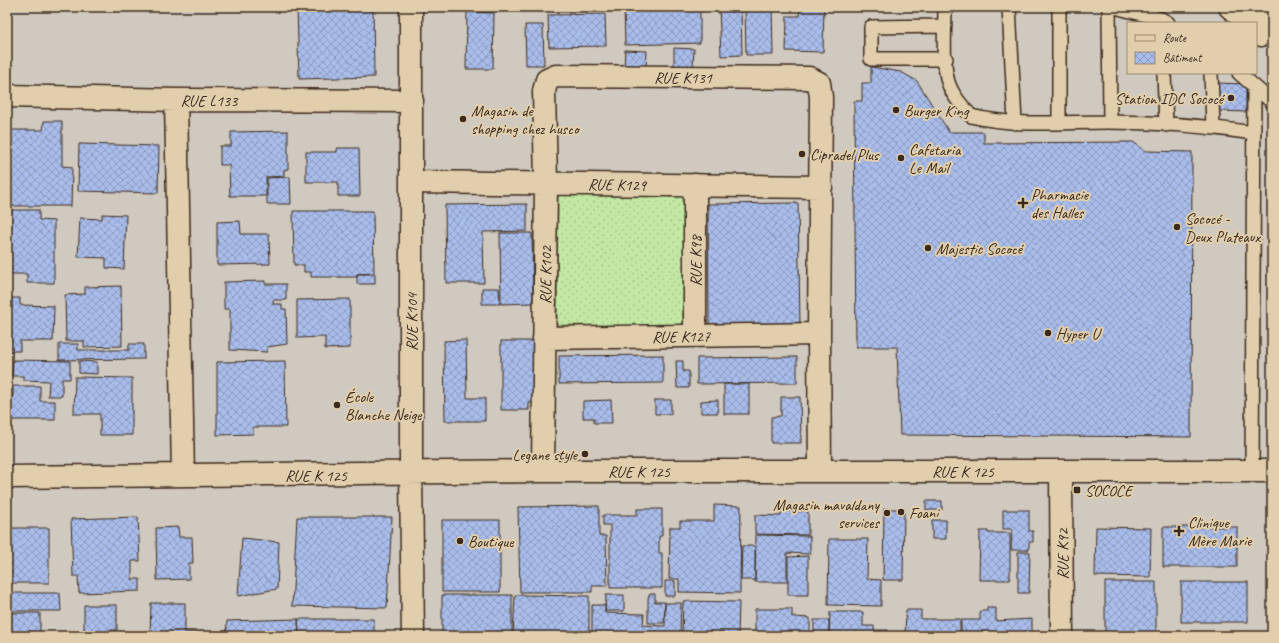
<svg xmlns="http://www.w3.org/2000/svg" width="1279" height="643" viewBox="0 0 1279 643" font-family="Caveat,sans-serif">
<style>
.grass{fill:url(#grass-dots);stroke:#7e8960}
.building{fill:url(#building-cross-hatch);stroke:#3b2a1e}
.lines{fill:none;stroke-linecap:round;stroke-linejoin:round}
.lane-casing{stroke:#3b2a1e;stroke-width:16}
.street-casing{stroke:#3b2a1e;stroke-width:25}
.lane{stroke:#e1ceac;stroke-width:13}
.street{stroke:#e1ceac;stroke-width:22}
.poi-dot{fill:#3b2a1e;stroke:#e1ceac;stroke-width:1.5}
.labels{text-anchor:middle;stroke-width:4;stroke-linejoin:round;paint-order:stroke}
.street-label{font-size:16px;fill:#3b2a1e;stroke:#e1ceac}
.poi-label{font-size:16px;fill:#3b2a1e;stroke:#e1ceac;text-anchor:start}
</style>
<defs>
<pattern id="grass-dots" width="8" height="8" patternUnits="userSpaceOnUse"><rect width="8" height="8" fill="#c2e8a3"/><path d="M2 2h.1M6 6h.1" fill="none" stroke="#a8c78c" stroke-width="1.8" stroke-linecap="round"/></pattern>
<pattern id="building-cross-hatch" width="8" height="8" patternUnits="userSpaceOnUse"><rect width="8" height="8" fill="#a9bdeb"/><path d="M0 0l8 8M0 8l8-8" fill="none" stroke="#8b9abe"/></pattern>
</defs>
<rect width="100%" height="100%" fill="#d0c9bf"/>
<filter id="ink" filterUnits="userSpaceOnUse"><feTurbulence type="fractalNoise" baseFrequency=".025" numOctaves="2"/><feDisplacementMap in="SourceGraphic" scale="8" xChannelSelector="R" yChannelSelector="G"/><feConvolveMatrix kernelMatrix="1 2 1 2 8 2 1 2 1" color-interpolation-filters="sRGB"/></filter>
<g filter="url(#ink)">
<!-- grass -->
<path class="grass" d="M 558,195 L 684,196 L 683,326 L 557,325 Z"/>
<!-- building -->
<path class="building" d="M 297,7 L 373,7 L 374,77 L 299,79 Z
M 700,7 L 700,43 L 625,45 L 624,8 Z
M 719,7 L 741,7 L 742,55 L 721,56 Z
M 745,7 L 772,7 L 773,55 L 746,55 Z
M 800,7 L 824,7 L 823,52 L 786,51 L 787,16 L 799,16 Z
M 467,12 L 494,13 L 493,69 L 466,69 Z
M 605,14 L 606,46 L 549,47 L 548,15 Z
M 525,25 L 543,25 L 544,65 L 526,65 Z
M 674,48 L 694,49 L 693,66 L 674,66 Z
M 625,50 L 647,51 L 646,67 L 624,67 Z
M 871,67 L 901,72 L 917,81 L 949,132 L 984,132 L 984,143 L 1133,142 L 1146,151 L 1192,152 L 1191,437 L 900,435 L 897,347 L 856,347 L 854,101 L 862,101 L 862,83 L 871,83 Z
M 1217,83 L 1246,84 L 1246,112 L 1217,111 Z
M 44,121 L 62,121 L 62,166 L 72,167 L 71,206 L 7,206 L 7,130 L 43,130 Z
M 288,131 L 288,169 L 284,170 L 284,176 L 266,177 L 266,196 L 230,196 L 229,165 L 220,165 L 220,146 L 231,146 L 231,132 Z
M 79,144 L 159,146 L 158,193 L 78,191 Z
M 337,148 L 359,148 L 360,196 L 338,196 L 338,182 L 306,182 L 306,152 L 337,152 Z
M 290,177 L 291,204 L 267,204 L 267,178 Z
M 798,203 L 800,325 L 709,326 L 708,204 Z
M 527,204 L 527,231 L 483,232 L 484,283 L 446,283 L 445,205 Z
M 7,210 L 39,210 L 39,220 L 54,221 L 54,283 L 27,283 L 27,274 L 7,274 Z
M 293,211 L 373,211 L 374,273 L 357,274 L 357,277 L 311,277 L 311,272 L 304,272 L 304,265 L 294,265 Z
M 102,214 L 126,215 L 124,269 L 106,268 L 106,258 L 78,257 L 80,218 L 102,219 Z
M 240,221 L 241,234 L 269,234 L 270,264 L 217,265 L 217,222 Z
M 500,233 L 532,233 L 533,303 L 501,304 Z
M 357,274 L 375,274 L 375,284 L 357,284 Z
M 265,281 L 265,284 L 286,284 L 286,300 L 273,300 L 273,304 L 282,304 L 282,309 L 286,309 L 287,344 L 267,347 L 267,352 L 230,350 L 230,309 L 224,309 L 224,282 Z
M 121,286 L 122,346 L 84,347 L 84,341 L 66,341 L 65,295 L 85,294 L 85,287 Z
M 482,288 L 499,288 L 500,304 L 482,304 Z
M 7,298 L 20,298 L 20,305 L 54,306 L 53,341 L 20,341 L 20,351 L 7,351 Z
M 350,299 L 350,348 L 325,349 L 325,337 L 297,338 L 297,300 Z
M 466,340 L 467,398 L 485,398 L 485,421 L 445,421 L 444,341 Z
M 501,341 L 535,341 L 536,403 L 529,403 L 529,410 L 501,410 Z
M 59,344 L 78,344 L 78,350 L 129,350 L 129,344 L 144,344 L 144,359 L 59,360 Z
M 663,355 L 663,383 L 559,384 L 559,356 Z
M 797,357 L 797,383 L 697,384 L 697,358 Z
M 13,360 L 70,361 L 70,379 L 62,379 L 62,396 L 48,396 L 49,381 L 23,380 L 23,376 L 12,376 Z
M 79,361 L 97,362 L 97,374 L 79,373 Z
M 285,361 L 286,427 L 253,427 L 253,434 L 217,435 L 217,362 Z
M 676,361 L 683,361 L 683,371 L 689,371 L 689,388 L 677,388 Z
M 75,377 L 132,378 L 132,435 L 100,435 L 100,414 L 74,414 Z
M 724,384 L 749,384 L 749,414 L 724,414 Z
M 13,386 L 40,386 L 40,401 L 55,401 L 55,420 L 8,420 L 8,396 L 13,396 Z
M 781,397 L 800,397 L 801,443 L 771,443 L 771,417 L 781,416 Z
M 611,400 L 612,423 L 594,423 L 594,418 L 583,418 L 583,401 Z
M 655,400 L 671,400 L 671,414 L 655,414 Z
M 718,400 L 718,413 L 701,413 L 701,401 Z
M 926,501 L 942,501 L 942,510 L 926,510 Z
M 714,505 L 741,506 L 740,593 L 679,592 L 679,579 L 669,579 L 670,527 L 680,527 L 680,521 L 714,521 Z
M 599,506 L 599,536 L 606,536 L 607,586 L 592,586 L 592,592 L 520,592 L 518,507 Z
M 637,509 L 662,509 L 662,536 L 659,536 L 659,553 L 662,553 L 662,588 L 610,588 L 610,525 L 603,525 L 603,515 L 637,515 Z
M 884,509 L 904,509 L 903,580 L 883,580 Z
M 1003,510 L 1029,510 L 1029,531 L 1033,531 L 1033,542 L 1029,542 L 1029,550 L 1011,550 L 1012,529 L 1003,529 Z
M 781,511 L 808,511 L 808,535 L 755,534 L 755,515 L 781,516 Z
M 138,517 L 140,561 L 132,561 L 132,579 L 140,579 L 140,591 L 79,593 L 78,576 L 73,576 L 71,519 Z
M 297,517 L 392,517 L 387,608 L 292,606 Z
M 442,520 L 500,520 L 500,592 L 442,592 Z
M 932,520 L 946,520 L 946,539 L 932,539 Z
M 178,527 L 179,537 L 192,537 L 193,563 L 189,563 L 189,579 L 157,580 L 156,528 Z
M 1096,527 L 1151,528 L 1150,577 L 1095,576 Z
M 1163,527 L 1237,527 L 1237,567 L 1163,567 Z
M 7,528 L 49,528 L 49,583 L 7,583 Z
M 980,531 L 988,531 L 988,533 L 1010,533 L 1010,580 L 979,580 Z
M 756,535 L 810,536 L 810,554 L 787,553 L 787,582 L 755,582 Z
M 242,538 L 279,542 L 277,589 L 238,596 Z
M 829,539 L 868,539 L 867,579 L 881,580 L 881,606 L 828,605 Z
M 742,546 L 755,546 L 755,580 L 741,580 Z
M 1018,552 L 1030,552 L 1029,593 L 1018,593 Z
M 808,556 L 808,595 L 788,595 L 788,557 Z
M 665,581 L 675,581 L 675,596 L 665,596 Z
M 1105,582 L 1156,582 L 1156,636 L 1105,636 Z
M 1181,582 L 1248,582 L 1248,622 L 1181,622 Z
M 7,593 L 60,593 L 61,611 L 7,611 Z
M 650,594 L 655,594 L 655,602 L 665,602 L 664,623 L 648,623 L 648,598 Z
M 442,595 L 512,595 L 512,636 L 442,636 Z
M 515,595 L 589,596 L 589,636 L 513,636 Z
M 606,595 L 624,595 L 624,611 L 605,611 Z
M 683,601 L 739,602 L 738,636 L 682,636 Z
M 151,603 L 185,603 L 185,632 L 204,633 L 204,636 L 150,636 Z
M 665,603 L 681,603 L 680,636 L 592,636 L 592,605 L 605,605 L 605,613 L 644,614 L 643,625 L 665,626 Z
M 84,605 L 117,605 L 117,630 L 109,630 L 109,636 L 75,636 L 75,633 L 84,633 Z
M 987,608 L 996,608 L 996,621 L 1032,619 L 1032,636 L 961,636 L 961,620 L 980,620 L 980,611 L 987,611 Z
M 755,609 L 792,609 L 792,617 L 810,618 L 810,636 L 755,636 Z
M 906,610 L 921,610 L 921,619 L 960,619 L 960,636 L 905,636 Z
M 830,612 L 863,612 L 863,626 L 874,626 L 874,630 L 888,630 L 888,636 L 829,636 Z
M 7,613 L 40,613 L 40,636 L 7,636 Z
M 298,619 L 299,636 L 226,636 L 227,621 Z
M 298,619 L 374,619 L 374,636 L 299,636 Z
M 814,620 L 829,620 L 829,636 L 814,636 Z"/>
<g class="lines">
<defs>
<path id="lane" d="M 945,7 C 945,29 942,61 948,82 C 952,95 962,106 971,116 C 1015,127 1062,122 1108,122 C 1156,122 1206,126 1254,133
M 1009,7 L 1015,123
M 1059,7 L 1059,123
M 1109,7 L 1110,122
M 1115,7 L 1161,19 L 1168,23
M 945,26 L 871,27 L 871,59 L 946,59
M 1164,73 L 1166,125
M 1211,73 L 1213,127
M 1239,73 L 1272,102
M 1252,472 L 1254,87"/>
<path id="street" d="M 411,7 L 411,473 L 413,636
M 1230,7 L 1248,23
M 1255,7 L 1261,35
M 7,96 L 176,100 L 412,101
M 176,100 L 183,475
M 412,182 L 821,187
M 695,185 L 695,336
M 544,338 L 819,334
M 543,471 L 546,183 L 544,91 L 547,80 L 556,76 L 809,78 L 819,83 L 821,97 L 819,334 L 820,471
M 1061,472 L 1062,636
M 7,477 L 543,471 L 1272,471"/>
</defs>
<!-- lane casing -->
<use href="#lane" class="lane-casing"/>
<!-- street casing -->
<use href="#street" class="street-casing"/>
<!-- lane -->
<use href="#lane" class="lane"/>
<!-- street -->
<use href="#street" class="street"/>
</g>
</g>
<!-- markers -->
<g class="poi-dot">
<circle cx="1231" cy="98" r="4"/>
<circle cx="896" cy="110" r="4"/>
<circle cx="463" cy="119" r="4"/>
<circle cx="802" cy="154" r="4"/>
<circle cx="901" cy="158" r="4"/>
<path d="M1021 197h4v4h4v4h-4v4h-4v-4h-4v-4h4z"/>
<circle cx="1177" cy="227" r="4"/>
<circle cx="928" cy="248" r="4"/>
<circle cx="1048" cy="333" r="4"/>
<circle cx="337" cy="405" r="4"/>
<circle cx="585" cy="454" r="4"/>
<rect x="1073" y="486" width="8" height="8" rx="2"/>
<circle cx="901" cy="512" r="4"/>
<circle cx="887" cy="513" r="4"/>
<path d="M1177 525h4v4h4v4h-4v4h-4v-4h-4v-4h4z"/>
<circle cx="460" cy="541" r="4"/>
</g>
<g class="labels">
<!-- street labels -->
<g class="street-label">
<text x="683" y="83">RUE K131</text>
<text x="209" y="106">RUE L133</text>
<text transform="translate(617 184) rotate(1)" y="6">RUE K129</text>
<text transform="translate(695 261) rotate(-90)" y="6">RUE K98</text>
<text transform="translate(545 275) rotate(-89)" y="6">RUE K102</text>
<text transform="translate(411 322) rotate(-90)" y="6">RUE K104</text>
<text transform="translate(681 336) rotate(-1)" y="6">RUE K127</text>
<text x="639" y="477">RUE K 125</text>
<text x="963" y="477">RUE K 125</text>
<text x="316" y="481">RUE K 125</text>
<text transform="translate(1062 554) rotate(-90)" y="6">RUE K92</text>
</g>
<!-- poi labels -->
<g class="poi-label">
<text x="1223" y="104" text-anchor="end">Station IDC Sococé</text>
<text x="471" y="116">Magasin de<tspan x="471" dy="18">shopping chez husco</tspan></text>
<text x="904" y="116">Burger King</text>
<text x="909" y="155">Cafetaria<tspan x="909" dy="18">Le Mail</tspan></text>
<text x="810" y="160">Cipradel Plus</text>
<text x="1031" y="200">Pharmacie<tspan x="1031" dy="18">des Halles</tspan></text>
<text x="1185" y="224">Sococé -<tspan x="1185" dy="18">Deux Plateaux</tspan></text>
<text x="936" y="254">Majestic Sococé</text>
<text x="1056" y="339">Hyper U</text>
<text x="345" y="402">École<tspan x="345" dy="18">Blanche Neige</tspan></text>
<text x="577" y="460" text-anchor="end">Legane style</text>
<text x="1085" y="496">SOCOCE</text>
<text x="879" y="510" text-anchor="end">Magasin mavaldany<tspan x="879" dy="18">services</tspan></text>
<text x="909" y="518">Foani</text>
<text x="1188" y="528">Clinique<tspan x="1188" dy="18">Mère Marie</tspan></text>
<text x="468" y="547">Boutique</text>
</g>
</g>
<!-- margin -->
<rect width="1279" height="643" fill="none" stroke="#e1ceac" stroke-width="24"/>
<rect x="12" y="12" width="1255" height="619" fill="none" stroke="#3b2a1e" stroke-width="1.5" filter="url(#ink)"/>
<!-- legend -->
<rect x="1127" y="22" width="130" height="52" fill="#e1ceac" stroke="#9f8c73"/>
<rect x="1135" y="35" width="20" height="6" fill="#e1ceac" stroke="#9f8c73"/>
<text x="1163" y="42" font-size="12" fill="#3b2a1e">Route</text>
<rect x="1135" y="52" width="20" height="12" fill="url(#building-cross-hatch)" stroke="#9f8c73"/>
<text x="1163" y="62" font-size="12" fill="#3b2a1e">Bâtiment</text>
</svg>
